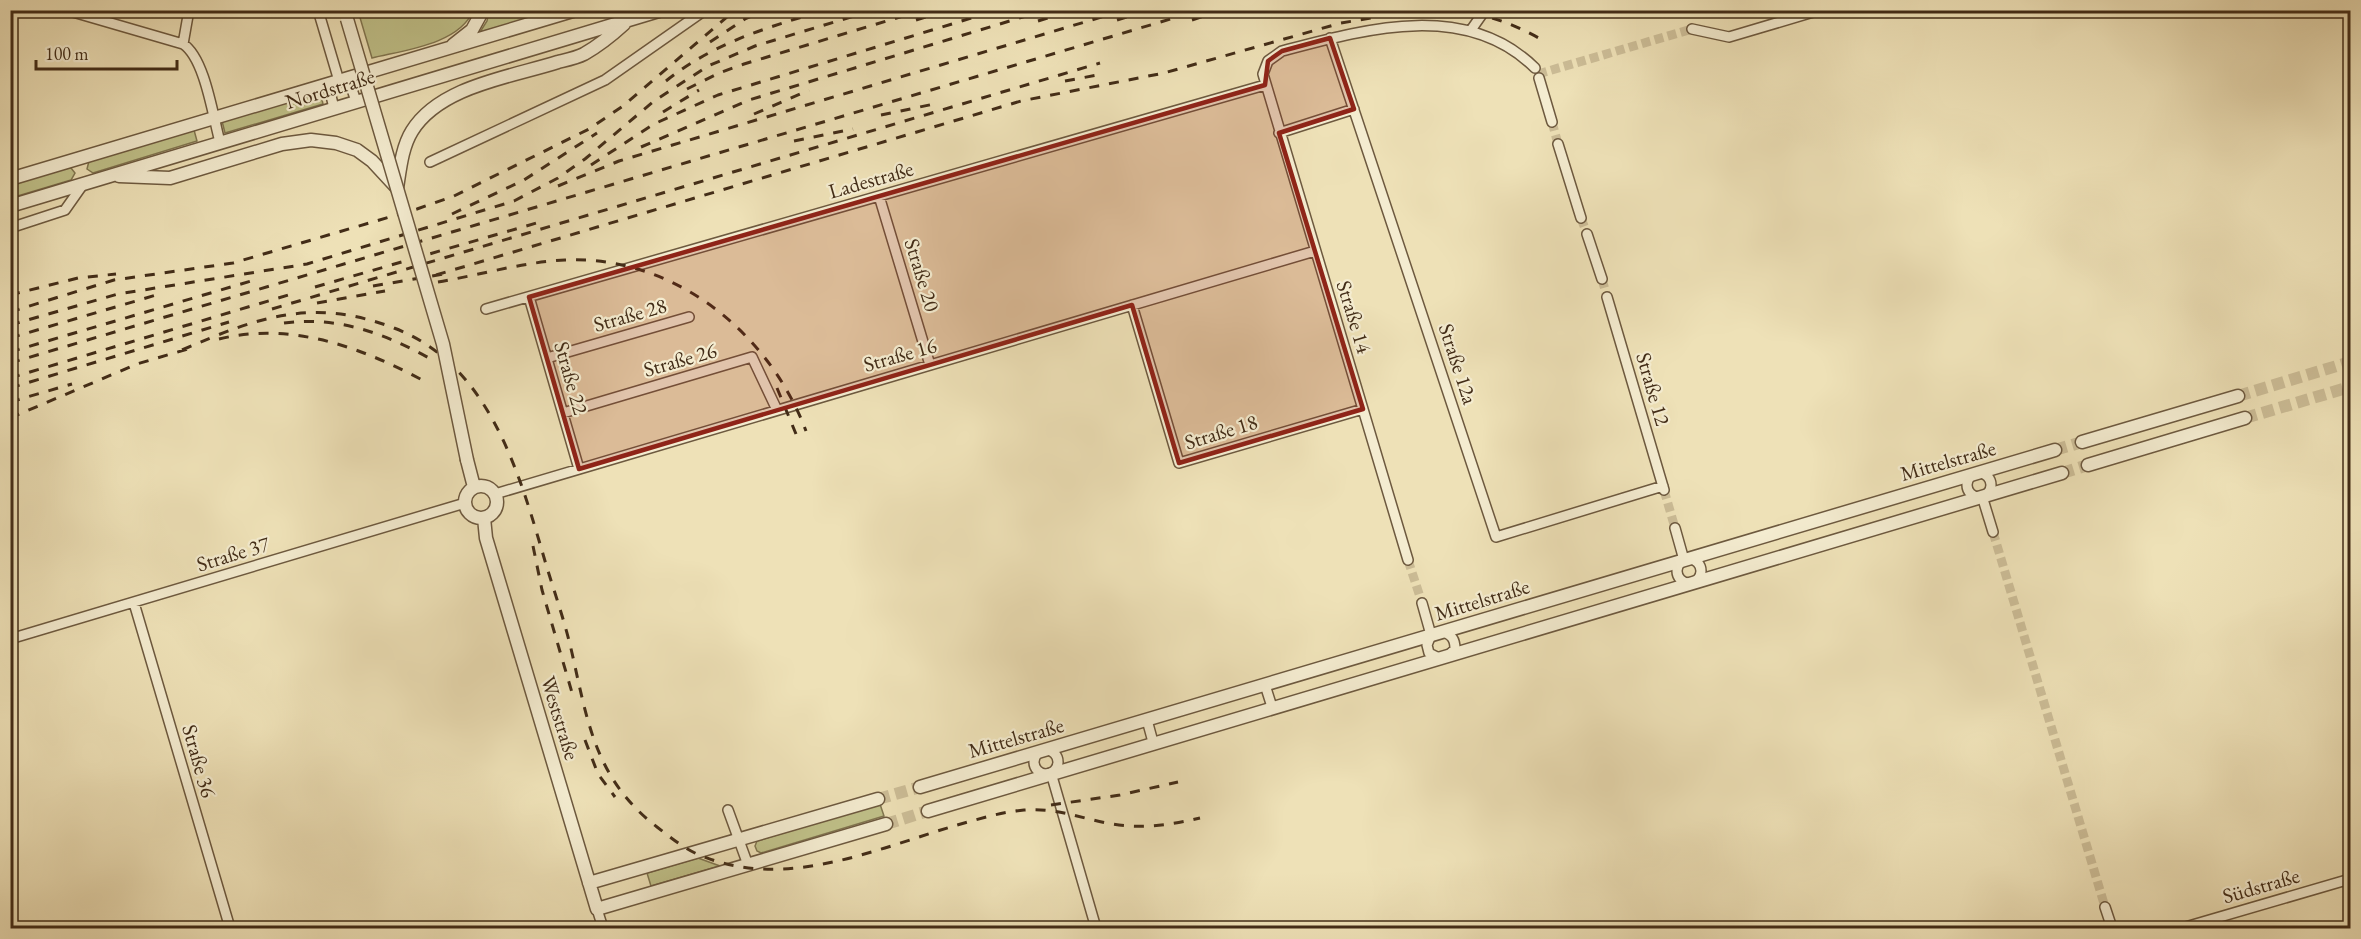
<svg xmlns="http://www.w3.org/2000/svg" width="2361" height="939" viewBox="0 0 2361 939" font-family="'EB Garamond',serif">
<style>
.green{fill:#c0c189;stroke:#817650;stroke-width:1.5}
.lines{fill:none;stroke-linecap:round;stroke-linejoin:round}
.minor-tunnel{stroke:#ccbd97;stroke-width:9;stroke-dasharray:9 4.5;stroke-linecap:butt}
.tertiary-tunnel{stroke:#ccbd97;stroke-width:12;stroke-dasharray:12 6;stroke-linecap:butt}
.minor-casing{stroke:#6d593f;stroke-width:12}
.tertiary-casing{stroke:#6d593f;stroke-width:15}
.minor{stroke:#f4ecd0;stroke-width:9}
.tertiary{stroke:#f4ecd0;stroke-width:12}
.rail{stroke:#422c17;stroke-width:3;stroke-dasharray:10 10;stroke-linecap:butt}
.tertiary-bridge-casing{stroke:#6d593f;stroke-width:15;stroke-linecap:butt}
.tertiary-bridge{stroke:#f4ecd0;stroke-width:12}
.marked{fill:#8f2418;fill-opacity:0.2;stroke:#8f2418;stroke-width:4.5;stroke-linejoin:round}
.labels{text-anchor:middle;stroke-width:4.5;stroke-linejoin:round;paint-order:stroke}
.street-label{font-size:21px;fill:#422c17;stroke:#f4ecd0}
</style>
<rect width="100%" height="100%" fill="#eee1b7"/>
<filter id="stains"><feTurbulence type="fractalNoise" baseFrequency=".00333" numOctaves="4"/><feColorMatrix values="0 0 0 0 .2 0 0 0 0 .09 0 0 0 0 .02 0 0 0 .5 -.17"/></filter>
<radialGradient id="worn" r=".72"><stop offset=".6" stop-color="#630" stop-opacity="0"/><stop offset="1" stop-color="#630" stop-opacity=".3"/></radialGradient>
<!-- green -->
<path class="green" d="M 358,11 L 358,10 L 473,11 C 459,44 405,50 372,58 Z
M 489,11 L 554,10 L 557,11 L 480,32 L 487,21 Z
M 320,92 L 323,104 L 225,133 L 222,121 Z
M 194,130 L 197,141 L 93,173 L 87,169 L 89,161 Z
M 66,168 L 71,168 L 75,173 L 71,180 L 11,198 L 11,184 Z
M 880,804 L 884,816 L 761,853 L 757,851 L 755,846 L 757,841 Z
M 698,858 L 720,866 L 651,886 L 647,873 Z"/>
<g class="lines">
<!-- minor-tunnel -->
<path class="minor-tunnel" d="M 1538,74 L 1692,29
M 1552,122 L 1558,144
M 1581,218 L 1587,234
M 1602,279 L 1607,297
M 1664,490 L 1675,528
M 1993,532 L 2105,907
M 1408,560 L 1422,603"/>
<!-- tertiary-tunnel -->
<path class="tertiary-tunnel" d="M 2238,396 L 2350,362
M 2245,418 L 2350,387
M 2055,450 L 2082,442
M 2062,473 L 2088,465
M 878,799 L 920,787
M 886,824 L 928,811"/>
<defs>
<path id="minor" d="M 66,10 L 183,44 C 205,58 213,117 220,142
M 318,10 L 339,81
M 1692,29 L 1729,37 L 1820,10
M 1471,30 L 1485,10
M 1330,38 L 1496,537 L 1663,486
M 183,44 L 189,10
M 348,78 L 356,101
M 1539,78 L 1552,122
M 328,84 L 334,108
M 1279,133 L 1354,109
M 1558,144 L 1581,218
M 430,162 L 605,80 L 705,10
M 879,196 L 930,365
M 10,228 L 65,210 L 84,183
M 1587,234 L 1602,279
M 529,297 L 579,469
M 1607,297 L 1664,490
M 1132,305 L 1179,463 L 1363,409
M 486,309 L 1265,85
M 547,358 L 689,317
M 563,413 L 752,357 L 777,410
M1967 485a12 12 0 1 1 24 0a12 12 0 1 1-24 0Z
M 495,494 L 1315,251
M 1982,496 L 1993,532
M 1675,528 L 1684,560
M1677 571a12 12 0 1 1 24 0a12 12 0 1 1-24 0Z
M 1408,560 L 1263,74 L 1268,61 L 1282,51 C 1365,29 1466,0 1535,68
M 134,603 L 230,928
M 1422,603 L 1431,635 L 1427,645 L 1429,653 L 1439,658
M 1444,632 C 1452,636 1455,639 1455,649 L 1450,654
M 10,639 L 465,503
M 1265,685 L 1272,707
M 1147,720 L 1153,742
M1034 762a12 12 0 1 1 24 0a12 12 0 1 1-24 0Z
M 1051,773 L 1096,928
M 728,810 L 748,865
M 2105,907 L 2112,928
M 597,909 L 603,928
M 2182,928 L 2350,879"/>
<path id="tertiary" d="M 453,45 L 472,30 L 483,10
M 119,176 L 170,178 L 282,144 L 311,140 L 336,143 L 357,150 L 372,161 L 397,188
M 10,179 L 576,10
M 397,188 C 400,169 402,147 412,131 C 440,86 511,77 558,62 C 566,60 576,58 584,54 C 598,46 612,35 624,24
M 10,206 L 662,10
M 2082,442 L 2238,396
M 467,460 L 474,487
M 2088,465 L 2245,418
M465 502a16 16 0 1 1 32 0a16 16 0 1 1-32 0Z
M 484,518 L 486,538 L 597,909 L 886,824
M 920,787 L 2055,450
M 928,811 L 2062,473
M 589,883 L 878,799"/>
</defs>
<!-- minor casing -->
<use href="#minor" class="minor-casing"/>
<!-- tertiary casing -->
<use href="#tertiary" class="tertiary-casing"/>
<!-- minor -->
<use href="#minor" class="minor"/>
<!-- tertiary -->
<use href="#tertiary" class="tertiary"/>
<!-- rail -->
<path class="rail" d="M 1453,10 C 1486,14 1515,24 1544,41
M 916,20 L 948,10
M 1117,20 L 1149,10
M 1192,20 L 1223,10
M 1038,21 L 1073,10
M 710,42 L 745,19 L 765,10
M 666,81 C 715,42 766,28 825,10
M 1065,81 L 1103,74
M 687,89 L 719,73 L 744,64 L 923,10
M 663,112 L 699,90
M 754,114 L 809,90
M 881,115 L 939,103
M 794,141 L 853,129
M 641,147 L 749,100 L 1046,10
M 591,165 L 654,124 L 718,95 L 998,10
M 558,186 L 619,161 L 1125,10
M 452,214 L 524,180 L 597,133
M 436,275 L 1021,101 L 1164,73 L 1341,23 L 1420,10
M 438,282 C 480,275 523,262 565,260 C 673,255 769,332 806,431
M 373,286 L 444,274
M 315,287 L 540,222
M 10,295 L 78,278 L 116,274
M 317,303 L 385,291
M 272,309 L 1100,63
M 10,312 L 114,280 L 233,263 L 417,209 L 454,196 L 589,129 L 623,106 L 735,10
M 284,323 C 338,316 383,333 429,358
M 10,325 L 118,294 L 307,264 L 514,201 L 558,178 L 585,159 L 654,101 L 708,66 L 755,46 L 874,10
M 10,338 L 163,293
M 219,339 C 292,321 363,348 426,382
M 182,350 C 258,317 313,297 394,328 C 489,364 519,472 545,561 C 554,591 565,622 572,653 C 588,724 596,780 657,827 C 670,837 682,847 697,854 C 783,892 873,850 957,825 C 979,819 1001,812 1024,810 C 1059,808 1079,818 1112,824 C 1141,829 1171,825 1200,818
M 10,352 L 258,279
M 10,363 L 1201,10
M 10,378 L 295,293
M 10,388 L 229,322
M 777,388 L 796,434
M 10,402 L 72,384
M 10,418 L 137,364 L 191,348
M 533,546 L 542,590 L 573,696
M 585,740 L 598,774 L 615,797
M 1051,805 L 1120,795 L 1178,782"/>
<defs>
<path id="tertiary-bridge" d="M 347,19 L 443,344 L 467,460"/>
</defs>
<!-- tertiary-bridge casing -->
<use href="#tertiary-bridge" class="tertiary-bridge-casing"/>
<!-- tertiary-bridge -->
<use href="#tertiary-bridge" class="tertiary-bridge"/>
</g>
<!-- marked area -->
<path class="marked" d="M 1330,38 L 1354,109 L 1279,133 L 1363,409 L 1179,463 L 1132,305 L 579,469 L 529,297 L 1265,85 L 1268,61 L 1282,51 Z"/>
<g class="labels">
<!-- street labels -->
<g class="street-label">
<text transform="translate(330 89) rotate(-17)" y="7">Nordstraße</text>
<text transform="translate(871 180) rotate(-16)" y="7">Ladestraße</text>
<text transform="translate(922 275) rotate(73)" y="7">Straße 20</text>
<text transform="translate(630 315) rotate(-16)" y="7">Straße 28</text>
<text transform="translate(1354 317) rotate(73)" y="7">Straße 14</text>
<text transform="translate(900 355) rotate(-16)" y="7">Straße 16</text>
<text transform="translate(680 360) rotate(-16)" y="7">Straße 26</text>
<text transform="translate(1458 364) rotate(72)" y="7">Straße 12a</text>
<text transform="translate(571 378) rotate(74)" y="7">Straße 22</text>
<text transform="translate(1653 389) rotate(74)" y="7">Straße 12</text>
<text transform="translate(1221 432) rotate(-17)" y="7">Straße 18</text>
<text transform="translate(1948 461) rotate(-16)" y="7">Mittelstraße</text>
<text transform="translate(233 554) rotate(-17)" y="7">Straße 37</text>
<text transform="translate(1482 600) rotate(-17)" y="7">Mittelstraße</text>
<text transform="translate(560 718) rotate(73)" y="7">Weststraße</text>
<text transform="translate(1016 738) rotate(-16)" y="7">Mittelstraße</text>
<text transform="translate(199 761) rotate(74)" y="7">Straße 36</text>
<text transform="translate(2261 886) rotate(-16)" y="7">Südstraße</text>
</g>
</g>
<!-- margin -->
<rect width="2361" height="939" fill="none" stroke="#eee1b7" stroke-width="36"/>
<rect x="12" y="12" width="2337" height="915" fill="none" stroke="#422c17" stroke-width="3"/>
<rect x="18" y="18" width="2325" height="903" fill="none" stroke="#422c17" stroke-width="1.5"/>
<!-- scale -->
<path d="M36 60v9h141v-9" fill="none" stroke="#422c17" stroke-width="3"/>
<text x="45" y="60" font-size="18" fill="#422c17" stroke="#f4ecd0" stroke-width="4.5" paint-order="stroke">100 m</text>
<rect width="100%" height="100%" filter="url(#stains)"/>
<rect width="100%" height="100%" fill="url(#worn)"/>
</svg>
